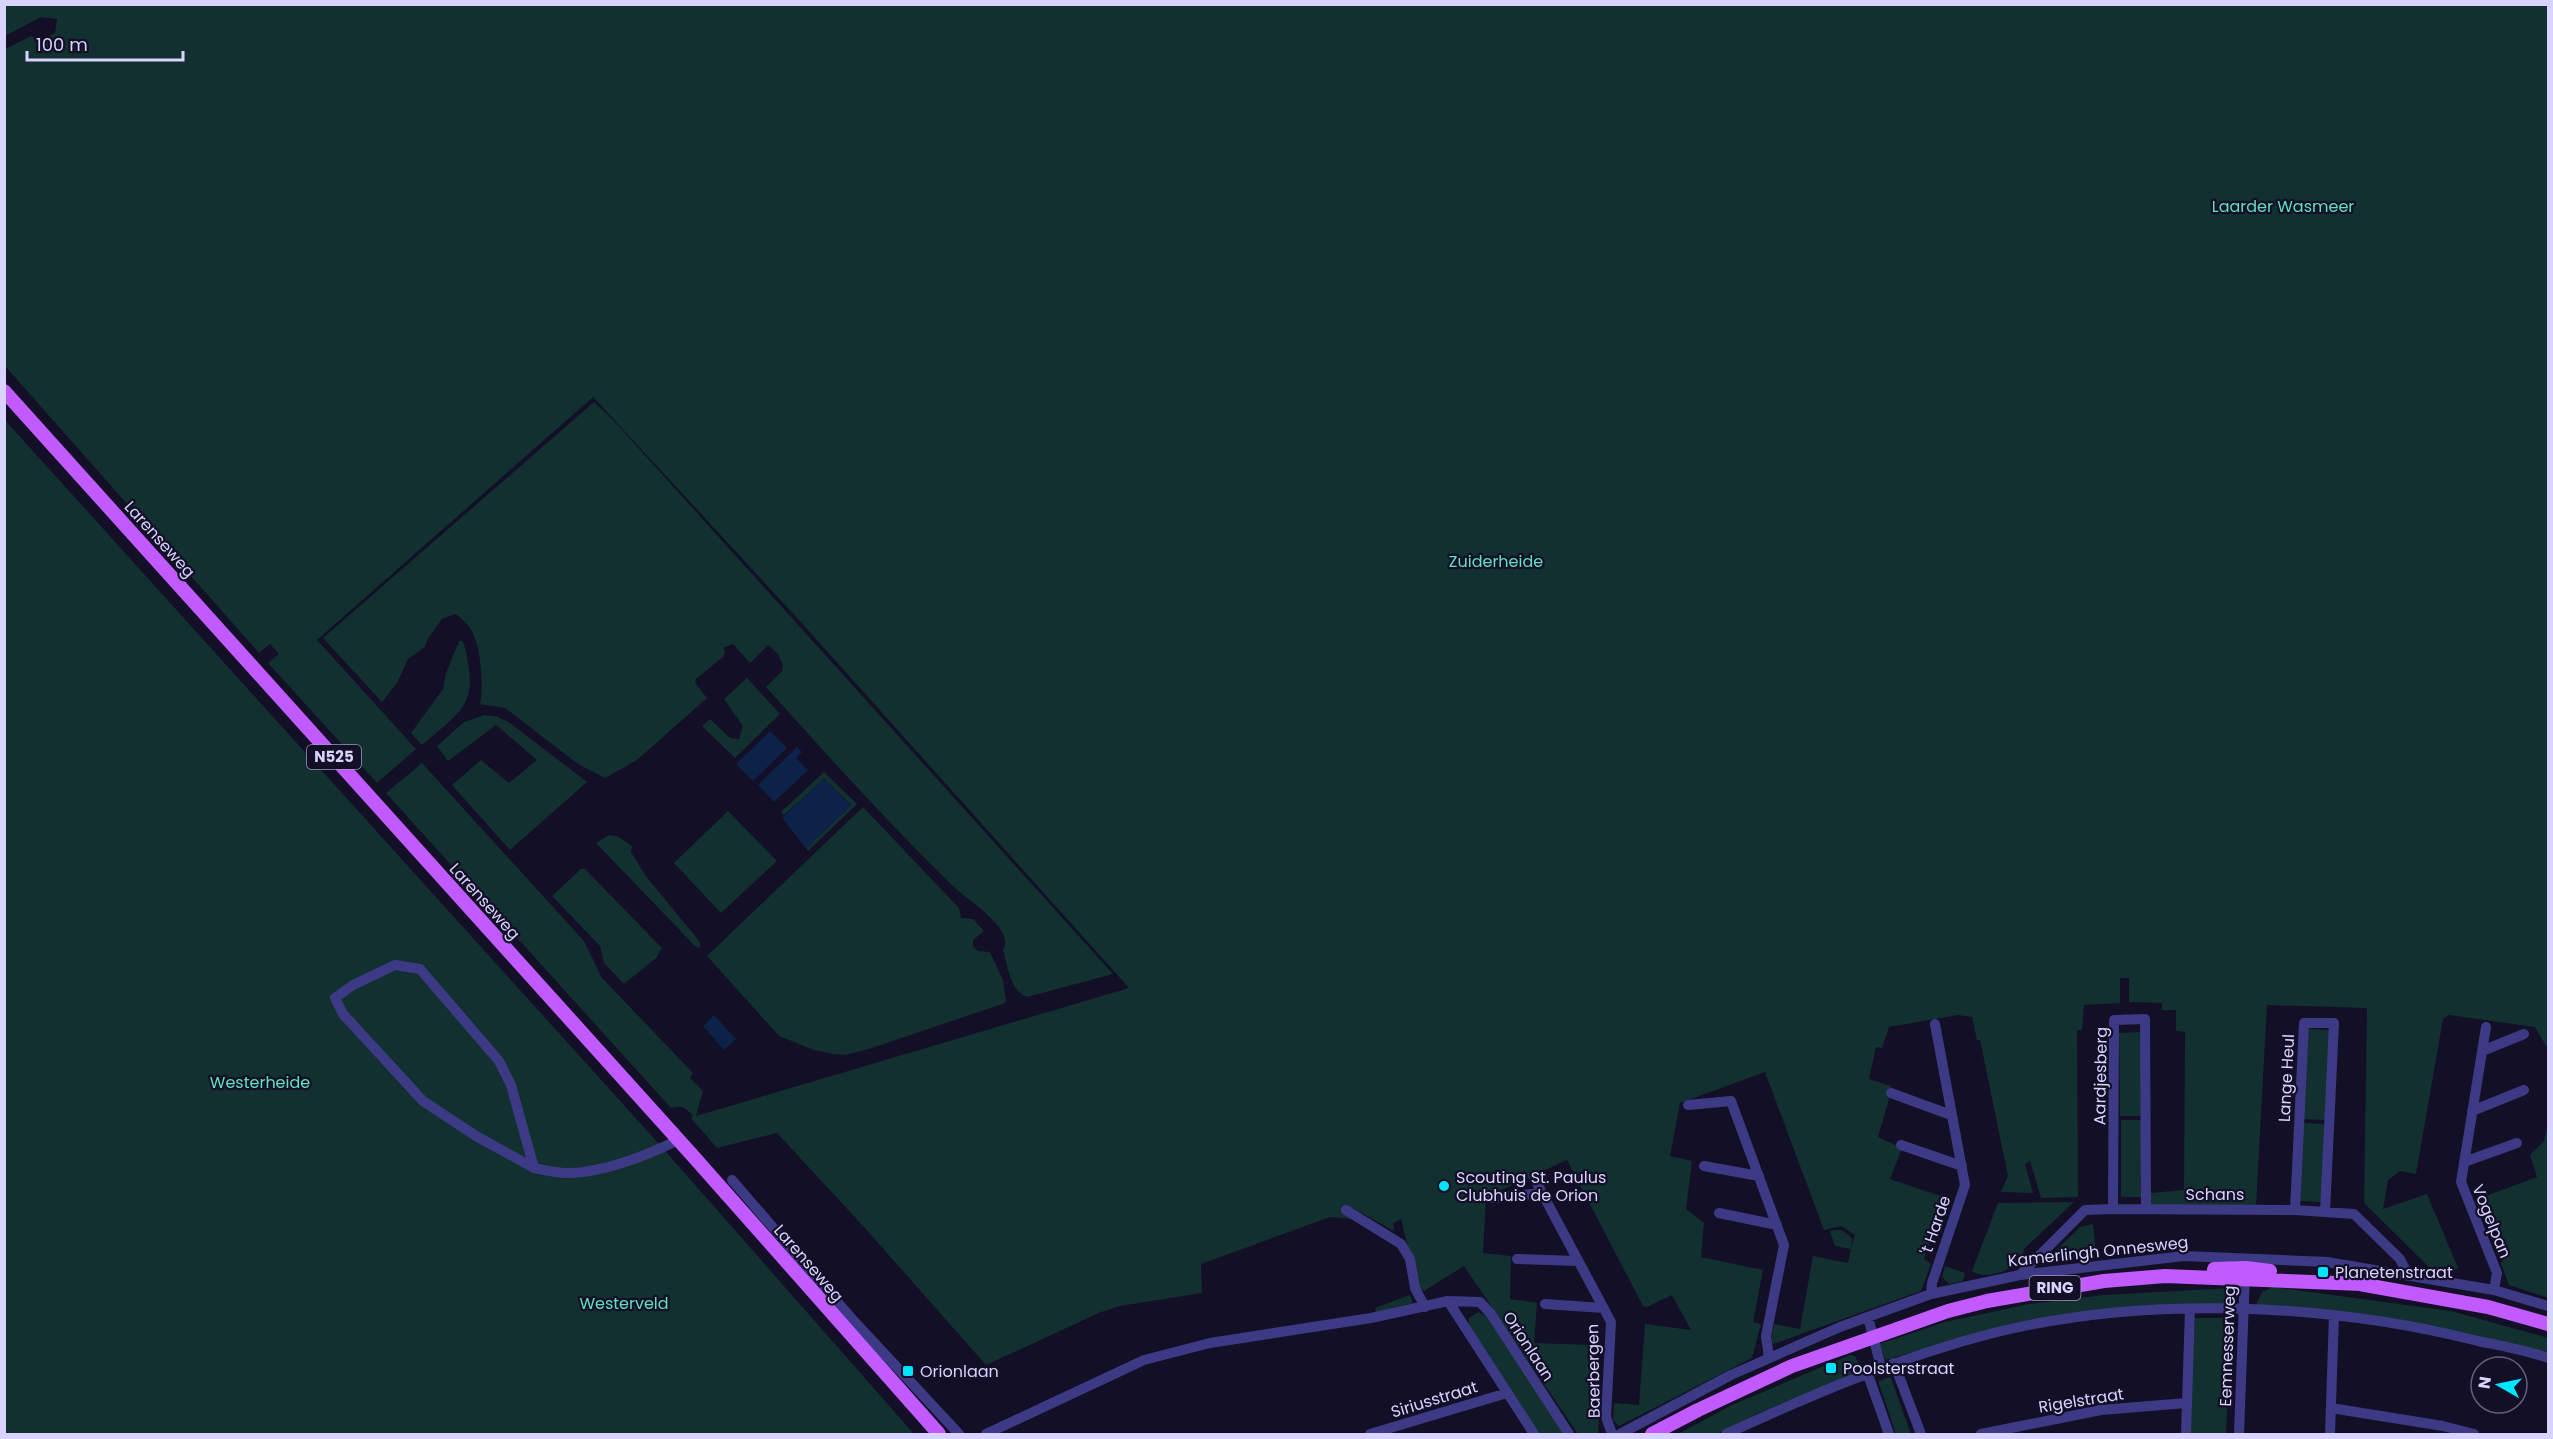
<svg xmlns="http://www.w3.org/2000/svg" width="2553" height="1439" viewBox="0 0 2553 1439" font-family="Poppins,sans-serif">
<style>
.green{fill:#12302f}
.water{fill:#0c2248}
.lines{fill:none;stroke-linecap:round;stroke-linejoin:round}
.minor{stroke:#3d3a85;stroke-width:10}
.major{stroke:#c25bff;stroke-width:14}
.poi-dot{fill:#00e5ff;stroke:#130f26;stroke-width:2}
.labels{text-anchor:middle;stroke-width:4.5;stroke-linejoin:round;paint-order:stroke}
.shield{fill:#130f26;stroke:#9e99be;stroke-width:1.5}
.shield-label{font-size:15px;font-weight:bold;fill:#d9d4ff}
.park-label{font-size:16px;fill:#5fe0c0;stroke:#130f26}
.street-label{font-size:16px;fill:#d9d4ff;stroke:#130f26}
.poi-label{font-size:16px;fill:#d9d4ff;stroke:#130f26;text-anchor:start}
</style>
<rect width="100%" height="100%" fill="#130f26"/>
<!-- green -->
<path class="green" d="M 5,4 L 2548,5 L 2548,1045 L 2546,1046 L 2535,1027 L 2449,1015 L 2443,1019 L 2416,1174 L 2400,1171 L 2388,1180 L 2383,1209 L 2427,1194 L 2458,1268 L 2447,1273 L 2433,1271 L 2364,1203 L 2367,1008 L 2267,1005 L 2256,1205 L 2151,1205 L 2150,1193 L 2184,1190 L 2185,1032 L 2176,1031 L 2176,1010 L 2162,1010 L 2162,1003 L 2129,1002 L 2129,978 L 2120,978 L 2120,1003 L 2084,1005 L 2082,1030 L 2077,1030 L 2078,1197 L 2041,1198 L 2030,1161 L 2025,1164 L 2033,1193 L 2001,1192 L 2008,1176 L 1980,1040 L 1977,1040 L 1972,1017 L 1958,1015 L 1889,1027 L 1882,1048 L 1876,1047 L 1869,1079 L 1891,1086 L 1892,1089 L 1878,1137 L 1902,1148 L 1890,1179 L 1946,1198 L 1931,1228 L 1934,1230 L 1924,1259 L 1931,1264 L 1921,1291 L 1773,1344 L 1771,1340 L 1774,1324 L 1800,1329 L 1813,1256 L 1848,1263 L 1851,1249 L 1835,1246 L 1830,1231 C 1840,1228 1845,1231 1852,1239 L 1851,1248 L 1855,1235 L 1841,1226 L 1824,1230 L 1765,1072 L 1680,1103 L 1670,1156 L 1692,1161 L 1686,1209 L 1704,1223 L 1701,1257 L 1763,1270 L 1753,1322 L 1761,1324 L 1752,1358 L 1619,1426 L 1613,1420 L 1614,1403 L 1639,1405 L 1645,1324 L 1691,1330 L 1672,1295 L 1647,1307 L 1643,1306 L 1567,1160 L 1486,1197 L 1483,1253 L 1511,1256 L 1510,1299 L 1537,1303 L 1534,1343 L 1591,1345 L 1589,1405 L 1600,1406 L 1598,1434 L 1578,1434 L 1464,1266 L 1424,1291 L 1418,1288 L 1401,1219 L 1393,1223 L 1394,1231 L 1353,1208 L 1343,1212 L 1351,1219 L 1330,1217 L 1201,1264 L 1202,1293 L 1120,1306 L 1101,1312 L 986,1365 L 864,1227 L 777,1133 L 717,1148 L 691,1118 L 693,1116 C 686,1108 682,1105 671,1108 L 386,793 L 422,763 L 584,941 L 602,978 L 693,1073 L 690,1078 L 703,1091 L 696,1116 L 1129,988 L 799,620 L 593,397 L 317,640 L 416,749 L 377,783 L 268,663 L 279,654 L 270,644 L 259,653 L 5,366 L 5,49 L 31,36 L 37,41 L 55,33 L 57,19 L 41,17 L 5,36 Z
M 594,402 L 615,422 L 1113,974 L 1027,997 C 1010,991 1008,967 1003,950 C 1016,929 967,900 954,887 C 888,823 827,755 766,687 L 782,671 L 783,665 L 778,654 L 768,645 L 750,663 L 733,644 L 723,648 L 725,651 L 724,656 L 696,679 L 695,683 L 707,698 L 637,760 L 605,778 L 578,764 L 505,708 L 480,704 C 484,685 481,644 470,628 C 466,623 461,618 456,614 L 442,619 L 427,640 L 425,647 L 408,659 L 397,683 L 382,702 L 323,638 Z
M 4,419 L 660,1145 L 914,1434 L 5,1434 Z
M 459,641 L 462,641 L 464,644 C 479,704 465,708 422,745 L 411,733 L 443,689 L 446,673 Z
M 747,678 L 780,714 L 735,758 L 702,726 L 710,719 L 730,738 L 739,739 L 743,726 L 724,699 Z
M 484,715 L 498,717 L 510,723 L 587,782 L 510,850 L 452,785 L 481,760 L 509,783 L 537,760 L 496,725 L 448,761 L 437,746 L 464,722 Z
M 824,772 L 857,804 L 808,851 L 806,848 L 851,805 L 824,779 L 784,815 L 781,812 Z
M 863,807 L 959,908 L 961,918 L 973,919 L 984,931 L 973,940 L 973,946 L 978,951 L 990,952 L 1003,980 L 1006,1001 L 1005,1003 L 872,1048 L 846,1055 L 832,1054 L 814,1050 L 779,1036 L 707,956 Z
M 728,811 L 777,861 L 721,913 L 674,863 Z
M 609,835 L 617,836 L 632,846 L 631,852 L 645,875 L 700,942 L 700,948 L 695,946 L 596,843 Z
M 581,869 L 585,869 L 662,948 L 656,958 L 624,984 L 604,963 L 600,946 L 552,896 Z
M 2308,1029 L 2331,1030 L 2326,1120 L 2303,1119 Z
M 2142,1032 L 2143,1116 L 2120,1116 L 2119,1033 Z
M 2121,1120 L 2143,1120 L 2144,1197 L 2121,1197 Z
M 2303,1123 L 2326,1124 L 2322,1202 L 2300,1201 Z
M 2548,1124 L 2548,1298 L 2509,1285 L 2501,1264 L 2506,1252 L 2483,1197 L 2537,1177 L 2530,1155 L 2544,1141 Z
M 2074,1202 L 2024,1249 C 2023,1268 1987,1282 1972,1271 L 1998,1203 Z
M 2093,1224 L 2096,1255 L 2051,1262 L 2049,1257 L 2080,1227 Z
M 1945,1266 L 1965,1273 L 1963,1281 L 1949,1284 L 1942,1277 Z
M 2273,1287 L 2451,1311 L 2548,1338 L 2548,1353 L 2256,1305 L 2262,1292 Z
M 2231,1288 L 2231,1304 L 2015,1323 L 1885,1360 L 1880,1344 L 1945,1322 L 2029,1304 L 2104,1295 Z
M 1410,1295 L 1413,1303 L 1376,1313 L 1375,1308 Z
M 1478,1312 L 1487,1316 L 1565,1434 L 1539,1434 L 1469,1328 L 1469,1318 Z
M 2195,1318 L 2231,1318 L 2226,1434 L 2188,1434 Z
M 1850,1355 L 1855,1356 L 1862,1370 L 1759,1413 L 1716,1434 L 1678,1434 L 1732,1405 Z
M 1889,1377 L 1891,1378 L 1911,1434 L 1896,1434 L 1879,1384 L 1879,1381 Z"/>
<!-- water -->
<path class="water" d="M 770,731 L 787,748 L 753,781 L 736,764 Z
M 797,747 L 802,752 L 796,758 L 808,770 L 774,802 L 758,785 Z
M 824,779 L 851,806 L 806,848 L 782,818 Z
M 714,1015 L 736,1039 L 724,1050 L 703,1026 Z"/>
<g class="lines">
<!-- minor -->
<path class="minor" d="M 2486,1027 L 2461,1182 L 2497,1273 L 2494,1290
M 2482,1051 L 2524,1034
M 1891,1093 L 1951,1115
M 1688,1105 L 1731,1101 L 1784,1245 L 1766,1336 L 1769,1358
M 2472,1111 L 2524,1090
M 1901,1145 L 1962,1166
M 2464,1162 L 2517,1143
M 1704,1166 L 1759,1176
M 534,1168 L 476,1136 L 423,1101 L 343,1014 L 335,998 L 353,985 L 395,965 L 420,969 L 499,1061 L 511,1085 L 534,1168 C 544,1170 556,1173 566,1173 C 600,1174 648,1155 678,1140
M 1534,1177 L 1542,1193
M 732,1180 L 853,1320 L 959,1434
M 1492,1198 L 1542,1193 L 1611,1322 L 1606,1417 L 1612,1434
M 2113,1209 L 2114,1020 L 2145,1019 L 2146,1209
M 1346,1210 L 1401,1244 L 1410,1259 L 1415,1288 L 1425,1307
M 2295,1210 L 2304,1023 L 2334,1023 L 2325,1212
M 1719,1213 L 1777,1225
M 1517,1259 L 1578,1261
M 2020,1275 L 2085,1210 L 2113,1209 L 2295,1210 L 2354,1214 L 2400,1259 L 2408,1275
M 1931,1294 L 1932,1283 L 1965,1185 L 1935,1024
M 1448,1301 L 1534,1434
M 1545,1304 L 1603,1308
M 1868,1317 L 1881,1367
M 1894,1363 L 1921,1434
M 1867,1372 L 1889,1434
M 2331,1408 L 2443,1426 L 2474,1434
M 986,1434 L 1144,1360 L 1210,1343 L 1371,1318 L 1448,1301 L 1480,1302 L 1491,1314 L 1569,1434
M 1370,1434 L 1507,1393
M 1620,1434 L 1731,1375 L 1840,1327 L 1931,1294 L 2020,1275 L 2184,1256 L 2327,1262 L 2494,1290 L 2548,1306
M 1726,1434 C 1813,1394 1900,1357 1993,1333 C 2146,1295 2326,1303 2478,1341 C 2501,1346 2526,1350 2548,1358
M 1981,1434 L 2101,1410 L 2186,1403
M 2186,1434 L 2190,1309
M 2239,1434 L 2245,1273
M 2330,1434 L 2334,1315"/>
<!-- major -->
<path class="major" d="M 4,391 L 693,1156 L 939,1434
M 2214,1269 L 2246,1268 L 2270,1271
M 2354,1283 L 2488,1307 L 2548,1324
M 1652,1434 L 1698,1410 L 1792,1366 L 1948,1311 L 1987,1301 L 2104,1281 L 2165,1276 L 2362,1284"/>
</g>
<!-- markers -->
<g class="poi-dot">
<circle cx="1444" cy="1186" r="6"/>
<rect x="2317" y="1266" width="12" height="12" rx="3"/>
<rect x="1825" y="1362" width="12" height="12" rx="3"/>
<rect x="902" y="1365" width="12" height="12" rx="3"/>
</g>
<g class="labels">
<!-- shield labels -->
<g class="shield">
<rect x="307" y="745" width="54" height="24" rx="4.5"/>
<rect x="2029.5" y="1276" width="51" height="24" rx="4.5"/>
</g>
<g class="shield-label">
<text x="334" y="762">N525</text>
<text x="2055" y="1293">RING</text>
</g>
<!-- park labels -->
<g class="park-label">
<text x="2283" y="212">Laarder Wasmeer</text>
<text x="1496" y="567">Zuiderheide</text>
<text x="260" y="1088">Westerheide</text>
<text x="624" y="1309">Westerveld</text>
</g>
<!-- street labels -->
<g class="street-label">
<text transform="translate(160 539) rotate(48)" y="6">Larenseweg</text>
<text transform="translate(485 901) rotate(48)" y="6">Larenseweg</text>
<text transform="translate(2100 1076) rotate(-89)" y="6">Aardjesberg</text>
<text transform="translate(2286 1078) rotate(-87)" y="6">Lange Heul</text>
<text x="2215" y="1200">Schans</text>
<text transform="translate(2492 1221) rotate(68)" y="6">Vogelpan</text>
<text transform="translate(1935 1225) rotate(-71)" y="6">'t Harde</text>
<text transform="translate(2098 1251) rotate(-6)" y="6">Kamerlingh Onnesweg</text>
<text transform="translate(809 1263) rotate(49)" y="6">Larenseweg</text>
<text transform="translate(1529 1346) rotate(57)" y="6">Orionlaan</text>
<text transform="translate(2227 1346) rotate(-88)" y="6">Eemnesserweg</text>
<text transform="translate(1593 1371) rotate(-91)" y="6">Baerbergen</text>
<text transform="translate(1434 1399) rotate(-17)" y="6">Siriusstraat</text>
<text transform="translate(2081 1400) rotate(-9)" y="6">Rigelstraat</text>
</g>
<!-- poi labels -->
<g class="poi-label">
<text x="1456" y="1183">Scouting St. Paulus<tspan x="1456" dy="18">Clubhuis de Orion</tspan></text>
<text x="2335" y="1278">Planetenstraat</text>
<text x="1843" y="1374">Poolsterstraat</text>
<text x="920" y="1377">Orionlaan</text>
</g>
</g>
<!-- border -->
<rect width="2553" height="1439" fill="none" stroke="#d9d4ff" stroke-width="12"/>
<!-- north arrow -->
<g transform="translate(2499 1385) rotate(279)"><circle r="28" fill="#130f26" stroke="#625e7d" stroke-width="1.5"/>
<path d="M0-4.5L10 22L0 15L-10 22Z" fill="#00e5ff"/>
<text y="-9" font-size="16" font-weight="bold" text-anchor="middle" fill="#d9d4ff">N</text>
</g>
<!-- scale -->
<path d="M27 51v9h156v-9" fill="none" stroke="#d9d4ff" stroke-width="3"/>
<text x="36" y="51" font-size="18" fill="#d9d4ff" stroke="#130f26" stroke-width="4.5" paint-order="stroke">100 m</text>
</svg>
